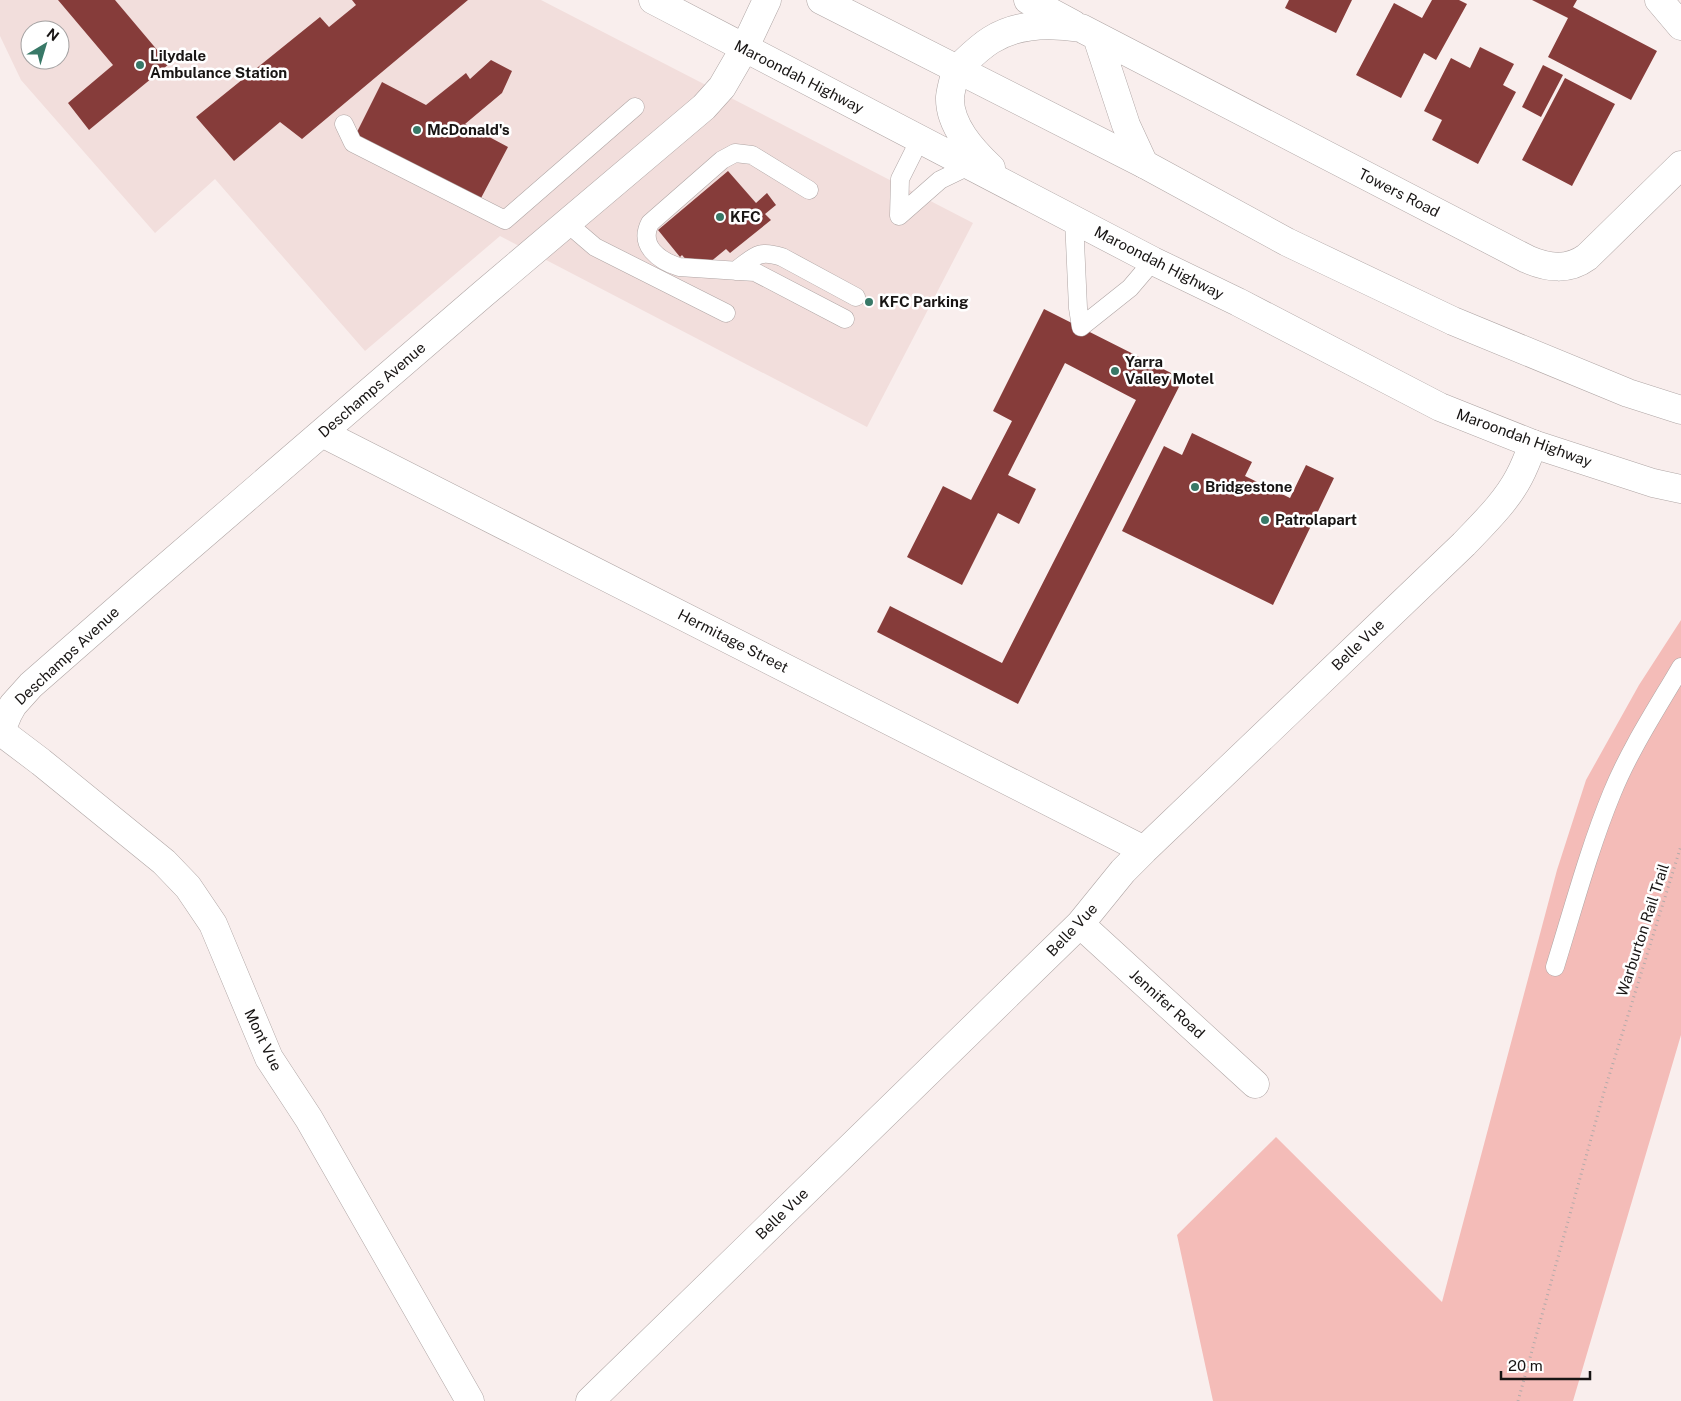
<svg xmlns="http://www.w3.org/2000/svg" width="1681" height="1401" viewBox="0 0 1681 1401" font-family="'Public Sans',sans-serif">
<style>
.built{fill:#f2dedc;fill-rule:evenodd}
.green{fill:#f4bcb8}
.building{fill:#863c3a}
.lines{fill:none;stroke-linecap:round;stroke-linejoin:round}
.service-casing{stroke:#afa5a4;stroke-width:19}
.minor-casing{stroke:#afa5a4;stroke-width:29}
.trunk-casing{stroke:#afa5a4;stroke-width:29}
.path{stroke:#b2aaa9;stroke-width:3;stroke-dasharray:1 4;stroke-linecap:butt}
.service{stroke:#fff;stroke-width:18}
.minor{stroke:#fff;stroke-width:28}
.trunk{stroke:#fff;stroke-width:28}
.poi-dot{fill:#387867;stroke:#fff;stroke-width:2}
.labels{text-anchor:middle;stroke-width:5;stroke-linejoin:round;paint-order:stroke}
.poi-label{font-size:15px;font-weight:bold;fill:#181514;stroke:#fff;text-anchor:start}
.street-label{font-size:15px;fill:#181514;stroke:#fff}
</style>
<rect width="100%" height="100%" fill="#f9eeed"/>
<!-- built -->
<path class="built" d="M 0,0 L 541,0 L 973,223 L 867,427 L 500,236 L 365,351 L 215,179 L 155,233 L 21,80 L 0,36 ZM 30,30 L 60,30 L 60,60 L 30,60 Z"/>
<!-- green -->
<path class="green" d="M 1681,620 L 1681,1035 L 1573,1401 L 1213,1401 L 1177,1235 L 1276,1137 L 1442,1302 L 1557,870 L 1586,780 L 1639,685 Z"/>
<!-- building -->
<path class="building" d="M 58,0 L 115,0 L 169,64 L 89,130 L 68,103 L 113,65 Z
M 352,0 L 468,0 L 302,139 L 280,122 L 234,161 L 196,117 L 320,17 L 329,27 L 356,5 Z
M 1289,0 L 1352,0 L 1336,33 L 1285,8 Z
M 1432,0 L 1459,0 L 1467,4 L 1436,60 L 1424,53 L 1401,98 L 1356,75 L 1394,3 L 1422,18 Z
M 1532,0 L 1577,0 L 1573,7 L 1657,51 L 1631,100 L 1548,57 L 1568,18 Z
M 1480,47 L 1514,64 L 1503,85 L 1516,92 L 1478,164 L 1432,140 L 1442,120 L 1424,111 L 1451,58 L 1470,68 Z
M 491,60 L 512,71 L 502,93 L 465,124 L 508,147 L 480,200 L 355,136 L 382,82 L 426,105 L 466,73 L 470,79 Z
M 1543,65 L 1563,75 L 1541,117 L 1522,107 Z
M 1565,78 L 1615,104 L 1572,186 L 1522,160 Z
M 728,171 L 756,203 L 767,193 L 776,205 L 765,214 L 771,220 L 730,253 L 726,249 L 709,263 L 688,262 L 682,255 L 680,257 L 658,230 Z
M 1044,309 L 1183,379 L 1018,704 L 877,632 L 890,606 L 1002,663 L 1136,400 L 1065,363 L 1008,475 L 1036,489 L 1019,524 L 998,513 L 962,585 L 907,557 L 943,486 L 971,500 L 1012,421 L 993,411 Z
M 1192,433 L 1252,462 L 1245,476 L 1290,498 L 1306,465 L 1334,478 L 1273,605 L 1122,531 L 1164,446 L 1182,455 Z"/>
<g class="lines">
<defs>
<path id="service" d="M 344,124 L 353,143 L 505,220 L 635,107
M 809,190 L 752,155 L 735,153 L 722,160 L 650,223 C 638,246 660,261 679,267 L 755,272 L 845,319
M 899,216 L 940,180 L 971,165
M 899,216 L 900,179 L 920,139
M 1074,219 L 1078,308 L 1081,327 L 1130,288 L 1153,261
M 567,223 L 595,247 L 726,313
M 735,271 C 755,257 757,249 782,257 L 856,297
M 1555,967 C 1573,909 1589,849 1612,793 C 1630,749 1657,708 1681,667"/>
<path id="minor" d="M 1028,0 L 1073,24
M 1659,0 L 1681,26
M 1097,37 L 1126,125 L 1144,164
M 956,70 C 968,59 978,48 991,40 C 1018,23 1051,23 1081,28 L 1527,259 C 1548,268 1568,271 1587,257 L 1681,165
M 322,433 L 1144,850
M 0,731 L 41,762 L 164,862 L 188,887 L 213,924 L 269,1058 L 309,1119 L 470,1401
M 1,731 L 8,714 L 13,705 L 31,685 L 144,586 L 483,294 L 704,107 L 722,87 L 744,49
M 1080,924 L 1255,1084
M 590,1401 L 1080,924 L 1123,871 L 1144,850 L 1464,544 C 1484,523 1506,502 1519,477 C 1525,466 1529,455 1533,444"/>
<path id="trunk" d="M 653,0 L 1153,261 L 1238,302 L 1440,407 L 1533,444 L 1653,483 L 1681,489
M 821,0 L 1144,164 L 1287,242 L 1453,321 L 1628,393 L 1681,410
M 744,49 L 767,0
M 956,70 C 954,79 951,88 950,97 C 949,125 972,150 991,168"/>
</defs>
<!-- service casing -->
<use href="#service" class="service-casing"/>
<!-- minor casing -->
<use href="#minor" class="minor-casing"/>
<!-- trunk casing -->
<use href="#trunk" class="trunk-casing"/>
<!-- path -->
<path class="path" d="M 1518,1401 L 1604,1092 L 1681,846"/>
<!-- service -->
<use href="#service" class="service"/>
<!-- minor -->
<use href="#minor" class="minor"/>
<!-- trunk -->
<use href="#trunk" class="trunk"/>
</g>
<!-- markers -->
<g class="poi-dot">
<circle cx="140" cy="65" r="5"/>
<circle cx="417" cy="130" r="5"/>
<circle cx="720" cy="217" r="5"/>
<circle cx="869" cy="302" r="5"/>
<circle cx="1115" cy="371" r="5"/>
<circle cx="1195" cy="487" r="5"/>
<circle cx="1265" cy="520" r="5"/>
</g>
<g class="labels">
<!-- poi labels -->
<g class="poi-label">
<text x="150" y="61">Lilydale<tspan x="150" dy="17">Ambulance Station</tspan></text>
<text x="427" y="135">McDonald's</text>
<text x="730" y="222">KFC</text>
<text x="879" y="307">KFC Parking</text>
<text x="1125" y="367">Yarra<tspan x="1125" dy="17">Valley Motel</tspan></text>
<text x="1205" y="492">Bridgestone</text>
<text x="1275" y="525">Patrolapart</text>
</g>
<!-- street labels -->
<g class="street-label">
<text transform="translate(799 77) rotate(27)" y="5">Maroondah Highway</text>
<text transform="translate(1399 193) rotate(27)" y="5">Towers Road</text>
<text transform="translate(1159 263) rotate(27)" y="5">Maroondah Highway</text>
<text transform="translate(372 390) rotate(-41)" y="5">Deschamps Avenue</text>
<text transform="translate(1524 438) rotate(20)" y="5">Maroondah Highway</text>
<text transform="translate(733 641) rotate(27)" y="5">Hermitage Street</text>
<text transform="translate(1358 645) rotate(-44)" y="5">Belle Vue</text>
<text transform="translate(67 656) rotate(-43)" y="5">Deschamps Avenue</text>
<text transform="translate(1072 930) rotate(-47)" y="5">Belle Vue</text>
<text transform="translate(1643 930) rotate(-72)" y="5">Warburton Rail Trail</text>
<text transform="translate(1167 1004) rotate(42)" y="5">Jennifer Road</text>
<text transform="translate(263 1040) rotate(64)" y="5">Mont Vue</text>
<text transform="translate(782 1214) rotate(-44)" y="5">Belle Vue</text>
</g>
</g>
<!-- north arrow -->
<g transform="translate(45 45) rotate(38)"><circle r="24" fill="#ffffff" stroke="#a3a1a1"/>
<path d="M0-4L9 19L0 12L-9 19Z" fill="#387867"/>
<text y="-8" font-size="14" font-weight="bold" text-anchor="middle" fill="#181514">N</text>
</g>
<!-- scale -->
<path d="M1501 1371v8h89v-8" fill="none" stroke="#181514" stroke-width="2.5"/>
<text x="1508" y="1371" font-size="15" fill="#181514" stroke="#ffffff" stroke-width="4" paint-order="stroke">20 m</text>
</svg>
